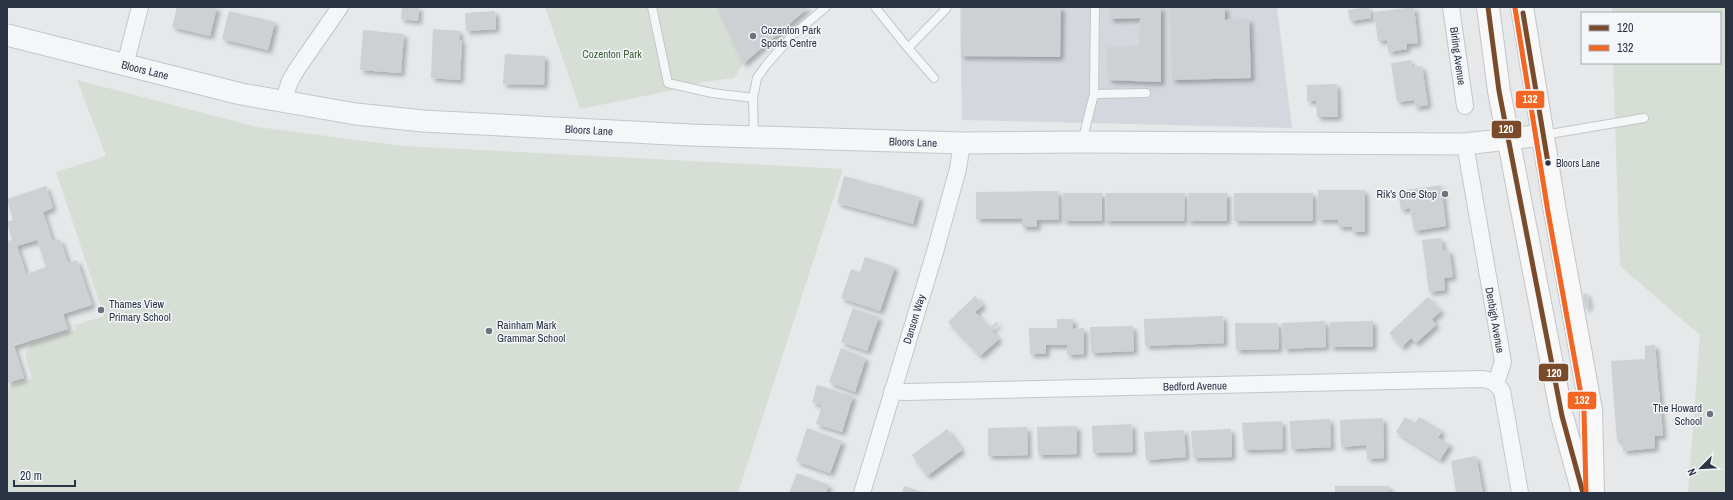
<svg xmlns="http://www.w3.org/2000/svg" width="1733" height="500" viewBox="0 0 1733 500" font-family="'Archivo Narrow',sans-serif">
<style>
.built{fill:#d4d7dd}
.green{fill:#d6ded6}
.building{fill:#ced0d3;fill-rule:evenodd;filter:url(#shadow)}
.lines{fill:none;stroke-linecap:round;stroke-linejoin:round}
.service-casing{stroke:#c4c6c8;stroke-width:10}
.minor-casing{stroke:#c4c6c8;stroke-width:18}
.tertiary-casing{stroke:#c4c6c8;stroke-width:23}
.primary-casing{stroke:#c2c5c8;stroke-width:24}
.service{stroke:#f5f6f7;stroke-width:8}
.minor{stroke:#f5f6f7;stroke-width:16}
.tertiary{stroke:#f5f6f7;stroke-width:21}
.primary{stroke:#f8f8f8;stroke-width:22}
.bus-1-casing{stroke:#f4f6f9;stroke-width:8}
.bus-2-casing{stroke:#f4f6f9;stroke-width:8}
.bus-1{stroke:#7a4b2a;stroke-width:5}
.bus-2{stroke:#f26522;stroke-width:5}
.poi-dot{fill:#6c737f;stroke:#f4f6f9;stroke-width:1.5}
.bus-dot{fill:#2b3445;stroke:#f4f6f9;stroke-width:1.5}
.labels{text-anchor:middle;stroke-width:3;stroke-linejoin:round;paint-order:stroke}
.bus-label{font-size:10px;fill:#2b3445;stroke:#f4f6f9;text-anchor:start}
.poi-label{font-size:11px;fill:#2b3445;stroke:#f4f6f9;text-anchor:start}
.park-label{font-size:11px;fill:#3f6138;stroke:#f4f6f9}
.street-label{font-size:11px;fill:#2b3445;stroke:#f4f6f9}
.line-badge{stroke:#f4f6f9;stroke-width:1.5}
.badge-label{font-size:11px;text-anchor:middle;font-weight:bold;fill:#fff}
</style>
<defs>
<filter id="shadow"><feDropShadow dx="3.5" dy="3.5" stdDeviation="2" flood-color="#0004"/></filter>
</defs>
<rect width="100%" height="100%" fill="#e6e8ea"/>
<!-- built -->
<path class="built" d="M 960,7 L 1277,7 L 1292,128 L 962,120 Z"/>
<!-- green -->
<path class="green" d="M 545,7 L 717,7 L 743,64 L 734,78 L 704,82 L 679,89 L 580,109 Z
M 1612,7 L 1726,7 L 1726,493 L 1688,493 L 1700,335 L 1620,266 L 1613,63 L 1720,63 L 1720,13 L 1612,13 Z
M 77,80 L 257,127 L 404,146 L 843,169 L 738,493 L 7,493 L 7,394 L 9,387 L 32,379 L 25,356 L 31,344 L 76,330 L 75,325 L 104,316 L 56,172 L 106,156 Z"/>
<!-- building -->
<path class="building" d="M 177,7 L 217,7 L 210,36 L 172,27 Z
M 402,7 L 419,7 L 418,21 L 401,19 Z
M 717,7 L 809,7 L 743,64 Z
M 962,7 L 1061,7 L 1060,57 L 961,56 Z
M 1110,7 L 1161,7 L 1161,82 L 1108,80 L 1107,47 L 1139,46 L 1140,18 L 1110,19 Z
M 1170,7 L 1225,7 L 1225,20 L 1249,19 L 1251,78 L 1172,80 Z
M 1369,7 L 1371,18 L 1350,21 L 1348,10 Z
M 1414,7 L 1418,43 L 1407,44 L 1407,49 L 1388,52 L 1387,40 L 1378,41 L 1374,12 Z
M 229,11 L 275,22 L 268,50 L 222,39 Z
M 495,11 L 496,29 L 466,31 L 465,13 Z
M 433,29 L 460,31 L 459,40 L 462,40 L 460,80 L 431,78 Z
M 363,30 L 404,34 L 401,73 L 360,70 Z
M 505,54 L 545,56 L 544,85 L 503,84 Z
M 1411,60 L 1412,67 L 1422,66 L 1428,105 L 1415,107 L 1414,100 L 1397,102 L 1391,63 Z
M 1337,84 L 1338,117 L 1317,117 L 1316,101 L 1307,101 L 1307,85 Z
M 844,176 L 920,197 L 913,224 L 837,203 Z
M 1441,185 L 1446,226 L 1414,231 L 1410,208 L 1401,210 L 1398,191 Z
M 46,186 L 53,208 L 43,212 L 53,242 L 60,239 L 68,263 L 77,260 L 92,305 L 63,314 L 68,329 L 14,346 L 24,378 L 7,383 L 7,241 L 12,240 L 7,222 L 13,220 L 7,199 ZM 37,240 L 46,267 L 26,274 L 17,246 Z
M 1318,190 L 1365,190 L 1365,232 L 1352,232 L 1352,227 L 1338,227 L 1338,220 L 1318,220 Z
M 1058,191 L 1059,220 L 1037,220 L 1037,227 L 1022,227 L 1022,219 L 976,219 L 976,192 Z
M 1063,193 L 1102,193 L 1102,221 L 1063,221 Z
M 1106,193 L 1185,193 L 1184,221 L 1105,221 Z
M 1188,193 L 1227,193 L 1227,221 L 1187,221 Z
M 1234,193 L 1313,193 L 1313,221 L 1234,221 Z
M 1441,238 L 1443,251 L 1449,250 L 1453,277 L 1444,278 L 1445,290 L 1429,292 L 1422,240 Z
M 865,257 L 895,267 L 880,311 L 841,298 L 851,269 L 860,272 Z
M 1587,293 L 1589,307 L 1585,308 L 1583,294 Z
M 975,296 L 983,305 L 975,312 L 990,328 L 996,322 L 998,324 L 991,330 L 999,339 L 980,356 L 948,322 Z
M 1428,297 L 1441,311 L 1432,319 L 1436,325 L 1416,343 L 1411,338 L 1402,347 L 1389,333 Z
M 853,308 L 879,317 L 867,351 L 841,342 Z
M 1223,316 L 1224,343 L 1145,346 L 1144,319 Z
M 1057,319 L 1073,319 L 1073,329 L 1084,328 L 1084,354 L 1067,355 L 1067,345 L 1046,345 L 1046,354 L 1030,354 L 1029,328 L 1057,328 Z
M 1325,321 L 1326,347 L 1284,349 L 1282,323 Z
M 1373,321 L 1373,347 L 1330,347 L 1330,322 Z
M 1235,323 L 1278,323 L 1279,349 L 1236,350 Z
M 1133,326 L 1134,351 L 1091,353 L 1090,327 Z
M 1655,345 L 1663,436 L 1655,436 L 1655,448 L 1623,451 L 1622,441 L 1617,441 L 1611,361 L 1645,359 L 1645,346 Z
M 841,348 L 866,358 L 855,392 L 829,382 Z
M 817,385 L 853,396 L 842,432 L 816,424 L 822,405 L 812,402 Z
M 1405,417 L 1415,423 L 1419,417 L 1442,431 L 1438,438 L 1450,444 L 1440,460 L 1396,432 Z
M 1383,418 L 1384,458 L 1367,459 L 1366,445 L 1341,447 L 1340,420 Z
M 1330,419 L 1331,447 L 1291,449 L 1290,421 Z
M 1282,421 L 1283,449 L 1244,450 L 1242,423 Z
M 1132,424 L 1133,452 L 1093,453 L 1092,426 Z
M 1077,426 L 1077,454 L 1038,455 L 1037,427 Z
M 1027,427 L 1028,455 L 988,456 L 988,428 Z
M 807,428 L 842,441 L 830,473 L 796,461 Z
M 947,429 L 962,450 L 927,476 L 912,455 Z
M 1231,429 L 1232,457 L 1193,458 L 1191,431 Z
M 1184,430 L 1186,457 L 1146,460 L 1144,432 Z
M 1476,456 L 1483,493 L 1453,493 L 1456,492 L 1451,461 Z
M 797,473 L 829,485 L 826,493 L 789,493 Z
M 904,486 L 925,493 L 902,493 Z
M 1335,486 L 1389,486 L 1389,493 L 1335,493 Z"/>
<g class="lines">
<defs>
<path id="service" d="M 652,7 L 668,83 L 712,93 L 753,98
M 875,7 L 908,48 L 946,9 L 944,7
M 908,48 L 934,78
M 1094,94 L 1095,7
M 1544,135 L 1644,118
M 754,136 L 753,98 L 757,78 L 767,64 L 793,35 L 826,7
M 1082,142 L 1094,94 L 1146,93"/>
<path id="minor" d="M 1451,7 L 1465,106
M 125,65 L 140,7
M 283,102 L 290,81 L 297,69 L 340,7
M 1465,144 L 1503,362 L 1496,383
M 892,391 L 905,392 L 1482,379 C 1492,380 1496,383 1502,391 L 1520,493
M 862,493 L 935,252 L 958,169 L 962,143"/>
<path id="tertiary" d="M 7,35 L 241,94 L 356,114 L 423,121 L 690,135 L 962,143 L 1082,142 L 1465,144 L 1543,135"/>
<path id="primary" d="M 1488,7 L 1499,91 L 1562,416 L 1583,493
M 1522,7 L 1555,211 L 1591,410 L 1593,493"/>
</defs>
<!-- service casing -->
<use href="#service" class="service-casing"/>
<!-- minor casing -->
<use href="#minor" class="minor-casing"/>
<!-- tertiary casing -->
<use href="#tertiary" class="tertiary-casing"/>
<!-- primary casing -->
<use href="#primary" class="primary-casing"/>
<!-- service -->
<use href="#service" class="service"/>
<!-- minor -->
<use href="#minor" class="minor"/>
<!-- tertiary -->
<use href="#tertiary" class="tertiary"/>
<!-- primary -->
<use href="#primary" class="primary"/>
<defs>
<path id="bus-1" d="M 1488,7 L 1499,91 L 1562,416 L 1583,493
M 1523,13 L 1548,163"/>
<path id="bus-2" d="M 1515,8 L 1548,212 L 1584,411 L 1586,493"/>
</defs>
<!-- bus-1 casing -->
<use href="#bus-1" class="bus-1-casing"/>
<!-- bus-2 casing -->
<use href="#bus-2" class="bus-2-casing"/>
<!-- bus-1 -->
<use href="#bus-1" class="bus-1"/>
<!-- bus-2 -->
<use href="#bus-2" class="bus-2"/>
</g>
<!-- markers -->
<g class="poi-dot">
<circle cx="753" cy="36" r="4"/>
<circle cx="1445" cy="194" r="4"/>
<circle cx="101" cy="310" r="4"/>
<circle cx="489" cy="331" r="4"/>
<circle cx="1710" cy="414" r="4"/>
</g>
<circle class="bus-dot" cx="1548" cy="163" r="3.5"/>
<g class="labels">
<!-- bus labels -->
<g class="bus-label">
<text x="1556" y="167">Bloors Lane</text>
</g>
<!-- poi labels -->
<g class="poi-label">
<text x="761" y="34">Cozenton Park<tspan x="761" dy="13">Sports Centre</tspan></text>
<text x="1437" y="198" text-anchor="end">Rik's One Stop</text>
<text x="109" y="308">Thames View<tspan x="109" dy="13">Primary School</tspan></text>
<text x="497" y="329">Rainham Mark<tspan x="497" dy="13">Grammar School</tspan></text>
<text x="1702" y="412" text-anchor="end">The Howard<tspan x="1702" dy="13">School</tspan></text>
</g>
<!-- park labels -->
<g class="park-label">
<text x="612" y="58">Cozenton Park</text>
</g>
<!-- street labels -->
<g class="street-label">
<text transform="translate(1458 56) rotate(82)" y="4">Birling Avenue</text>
<text transform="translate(145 70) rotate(14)" y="4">Bloors Lane</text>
<text transform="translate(589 130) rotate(3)" y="4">Bloors Lane</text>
<text transform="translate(913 142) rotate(2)" y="4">Bloors Lane</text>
<text transform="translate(914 319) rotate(-73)" y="4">Danson Way</text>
<text transform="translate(1495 320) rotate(80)" y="4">Denbigh Avenue</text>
<text transform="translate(1195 386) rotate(-1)" y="4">Bedford Avenue</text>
</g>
</g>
<g class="line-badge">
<rect x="1515" y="90" width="30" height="19" rx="4" fill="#f26522"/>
<rect x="1491" y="120" width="31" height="19" rx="4" fill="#7a4b2a"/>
<rect x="1538" y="363" width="31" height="19" rx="4" fill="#7a4b2a"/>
<rect x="1567" y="391" width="30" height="19" rx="4" fill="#f26522"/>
</g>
<g class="badge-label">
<text x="1530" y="103">132</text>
<text x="1506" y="133">120</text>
<text x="1554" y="377">120</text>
<text x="1582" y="404">132</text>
</g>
<!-- border -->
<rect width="1733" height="500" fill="none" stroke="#2b3445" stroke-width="16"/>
<!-- legend -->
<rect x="1581" y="12" width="140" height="52" fill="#f4f6f9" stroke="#a4a8b1"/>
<rect x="1589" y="25" width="20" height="6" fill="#7a4b2a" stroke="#a4a8b1"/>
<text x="1617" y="32" font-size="12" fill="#2b3445">120</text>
<rect x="1589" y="45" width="20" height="6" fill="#f26522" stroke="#a4a8b1"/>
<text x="1617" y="52" font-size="12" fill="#2b3445">132</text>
<!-- north arrow -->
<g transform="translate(1701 468) rotate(246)" stroke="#f4f6f9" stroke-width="3" paint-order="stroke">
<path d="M0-3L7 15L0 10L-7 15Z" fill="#2b3445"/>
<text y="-6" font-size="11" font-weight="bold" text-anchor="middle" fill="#2b3445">N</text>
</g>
<!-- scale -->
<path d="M14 480v6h61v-6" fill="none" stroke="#2b3445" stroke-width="2"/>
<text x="20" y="480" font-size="12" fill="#2b3445" stroke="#f4f6f9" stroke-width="3" paint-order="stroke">20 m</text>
</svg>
